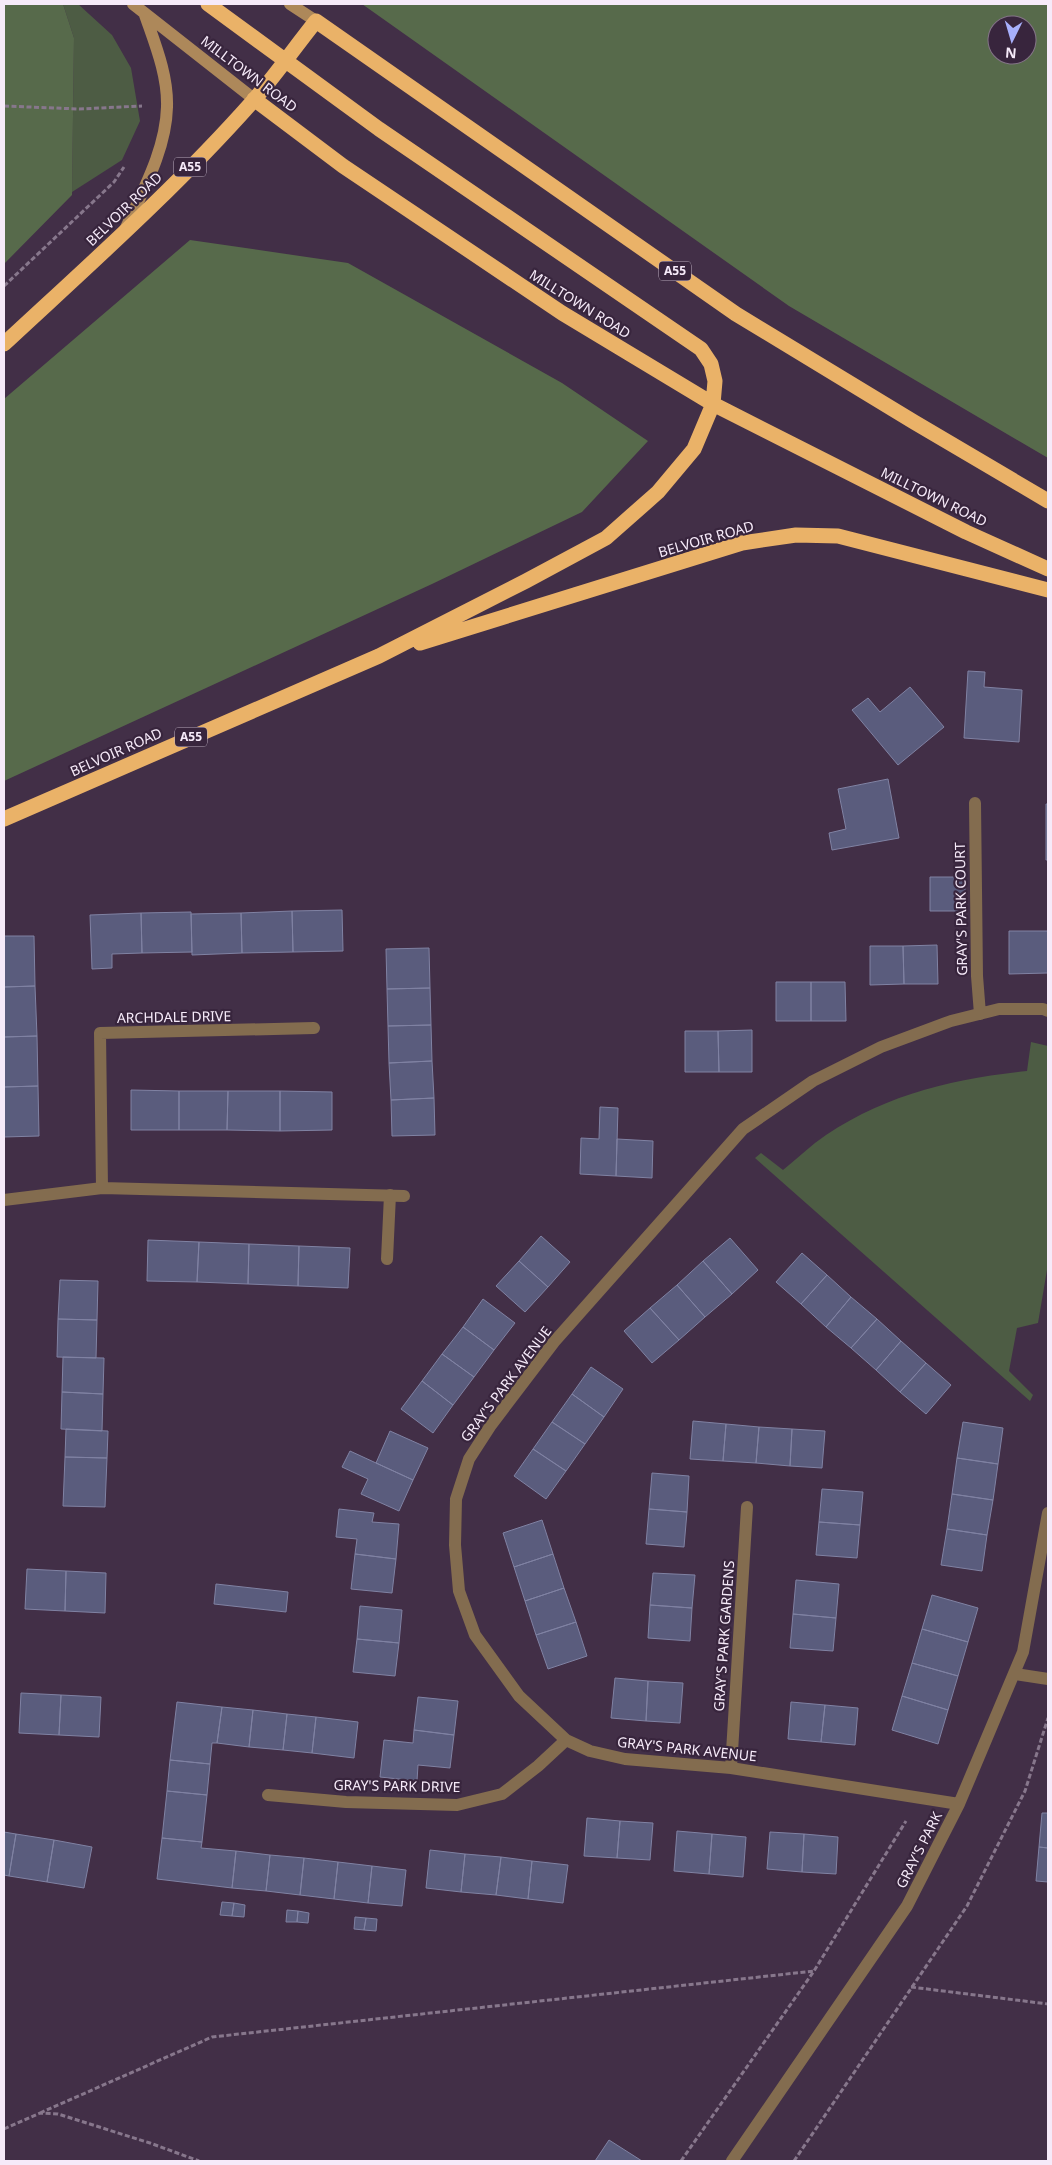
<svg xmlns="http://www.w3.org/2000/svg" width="1052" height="2165" viewBox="0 0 1052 2165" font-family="'Noto Sans',sans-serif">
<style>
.green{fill:#4d5c44}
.forest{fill:#576a4b;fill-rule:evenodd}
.building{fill:#5a5c7d;stroke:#8082a3}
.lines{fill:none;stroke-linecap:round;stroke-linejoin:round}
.path{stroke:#87778c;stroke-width:3;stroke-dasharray:5 2.5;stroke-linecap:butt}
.lane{stroke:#836c4f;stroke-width:12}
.street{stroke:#836c4f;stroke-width:12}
.secondary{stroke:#ad885a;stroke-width:12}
.highway{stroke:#eab268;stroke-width:15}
.labels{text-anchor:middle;stroke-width:4.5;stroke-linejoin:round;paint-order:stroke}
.shield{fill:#38253d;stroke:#bdafc1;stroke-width:1}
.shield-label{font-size:12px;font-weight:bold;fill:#f6eaf9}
.street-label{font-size:14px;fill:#f6eaf9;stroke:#38253d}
</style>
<rect width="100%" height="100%" fill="#422f47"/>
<!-- green -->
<path class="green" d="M 63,4 L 78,4 L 112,35 L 131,68 L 140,121 L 122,160 L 72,192 L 74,38 Z
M 1031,1042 L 1048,1046 L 1048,1264 L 1038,1323 L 1017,1328 L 1009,1371 L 1033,1395 L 1030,1401 L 755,1158 L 761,1153 L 783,1170 C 794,1161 804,1152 815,1143 C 878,1096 951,1079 1027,1071 Z"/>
<!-- forest -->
<path class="forest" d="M 4,4 L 63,4 L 74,38 L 72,195 L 4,264 Z
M 362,4 L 1048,4 L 1048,458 L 789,306 ZM 997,25 L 1027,25 L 1027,55 L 997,55 Z
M 190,240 L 348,263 L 562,383 L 648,441 L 582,512 L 432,584 L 4,781 L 4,399 Z"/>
<!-- building -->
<path class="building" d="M 968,671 L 985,672 L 984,687 L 1022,690 L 1019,742 L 964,738 Z
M 910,687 L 944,727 L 898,765 L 852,710 L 868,698 L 880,712 Z
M 888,779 L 899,838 L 832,850 L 829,833 L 846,829 L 838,789 Z
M 1046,804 L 1048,804 L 1048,860 L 1046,860 Z
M 930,877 L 965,877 L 965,911 L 930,911 Z
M 342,910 L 343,951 L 293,952 L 292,911 Z
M 292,911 L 293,952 L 242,953 L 241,913 Z
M 191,912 L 192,952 L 142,953 L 141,913 Z
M 141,913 L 142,953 L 112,954 L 112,968 L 92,969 L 90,915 Z
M 241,913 L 242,953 L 192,955 L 191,914 Z
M 1009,931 L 1048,931 L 1048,973 L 1009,974 Z
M 4,936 L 34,936 L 35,986 L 4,987 Z
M 937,945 L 938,984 L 904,984 L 903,946 Z
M 870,946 L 903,946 L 904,984 L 870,985 Z
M 429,948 L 430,988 L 387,989 L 386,949 Z
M 776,982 L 811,982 L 811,1021 L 776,1021 Z
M 811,982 L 845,982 L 846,1021 L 811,1021 Z
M 35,986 L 37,1036 L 4,1037 L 4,987 Z
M 430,988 L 431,1025 L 388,1026 L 387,989 Z
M 431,1025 L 432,1061 L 389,1063 L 388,1026 Z
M 752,1030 L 752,1072 L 719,1072 L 718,1031 Z
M 685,1031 L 718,1031 L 719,1072 L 685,1072 Z
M 37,1036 L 38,1086 L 4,1087 L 4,1037 Z
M 432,1061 L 434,1098 L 391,1100 L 389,1063 Z
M 38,1086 L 39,1136 L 4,1137 L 4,1087 Z
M 131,1090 L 179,1091 L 179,1130 L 131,1130 Z
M 179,1091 L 228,1091 L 227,1130 L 179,1130 Z
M 228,1091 L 280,1091 L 280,1131 L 227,1130 Z
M 280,1091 L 332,1092 L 332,1130 L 280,1131 Z
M 434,1098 L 435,1135 L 392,1136 L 391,1100 Z
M 600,1107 L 618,1108 L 616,1176 L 580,1174 L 581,1138 L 599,1139 Z
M 617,1139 L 653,1141 L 652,1178 L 616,1176 Z
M 541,1236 L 570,1262 L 548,1287 L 519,1261 Z
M 730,1238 L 758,1270 L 732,1294 L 703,1261 Z
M 148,1240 L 199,1242 L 197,1282 L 147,1281 Z
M 199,1242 L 249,1244 L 248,1284 L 197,1282 Z
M 249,1244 L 299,1246 L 298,1286 L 248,1284 Z
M 299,1246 L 350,1248 L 348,1288 L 298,1286 Z
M 802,1253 L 827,1275 L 801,1304 L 776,1282 Z
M 519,1261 L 548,1287 L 525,1312 L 496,1286 Z
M 703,1261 L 732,1294 L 705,1317 L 677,1285 Z
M 827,1275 L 851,1297 L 826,1327 L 801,1304 Z
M 60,1280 L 98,1281 L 97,1320 L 58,1319 Z
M 677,1285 L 705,1317 L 679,1340 L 650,1308 Z
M 851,1297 L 877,1319 L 851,1348 L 826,1327 Z
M 483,1299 L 515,1323 L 494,1350 L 463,1327 Z
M 650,1308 L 679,1340 L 652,1363 L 624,1331 Z
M 58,1319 L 97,1320 L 96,1358 L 57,1357 Z
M 877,1319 L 901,1341 L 876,1370 L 851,1348 Z
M 463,1327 L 494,1350 L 474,1377 L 442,1354 Z
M 901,1341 L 926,1363 L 900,1392 L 876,1370 Z
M 442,1354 L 474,1377 L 453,1405 L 422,1381 Z
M 63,1357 L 104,1358 L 103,1394 L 62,1392 Z
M 926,1363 L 951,1385 L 926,1414 L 900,1392 Z
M 591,1367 L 623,1389 L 604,1417 L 572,1394 Z
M 422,1381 L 453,1405 L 433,1433 L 401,1409 Z
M 62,1392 L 103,1394 L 102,1431 L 61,1429 Z
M 572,1394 L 604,1417 L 585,1444 L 552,1422 Z
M 693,1421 L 726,1424 L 723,1461 L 690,1459 Z
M 552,1422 L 585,1444 L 566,1471 L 533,1449 Z
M 963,1422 L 1003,1428 L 998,1464 L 957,1458 Z
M 726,1424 L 759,1427 L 756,1463 L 723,1461 Z
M 759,1427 L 792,1429 L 790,1466 L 756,1463 Z
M 66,1429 L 108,1431 L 107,1458 L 65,1457 Z
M 792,1429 L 825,1431 L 822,1468 L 790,1466 Z
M 390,1431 L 428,1448 L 413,1480 L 376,1463 Z
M 533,1449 L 566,1471 L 546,1499 L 514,1476 Z
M 350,1451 L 413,1480 L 399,1511 L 361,1494 L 368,1479 L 342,1467 Z
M 65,1457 L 107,1458 L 105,1507 L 63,1506 Z
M 957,1458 L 998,1464 L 993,1500 L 952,1494 Z
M 652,1473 L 689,1476 L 687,1512 L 649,1509 Z
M 822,1489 L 863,1492 L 860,1525 L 819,1522 Z
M 952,1494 L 993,1500 L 987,1535 L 947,1529 Z
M 339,1509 L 374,1513 L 372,1522 L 399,1524 L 396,1559 L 355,1554 L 357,1539 L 336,1537 Z
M 649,1509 L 687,1512 L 684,1547 L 646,1544 Z
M 542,1520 L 553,1554 L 514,1567 L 503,1533 Z
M 819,1522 L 860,1525 L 857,1558 L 816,1555 Z
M 947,1529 L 987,1535 L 982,1571 L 941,1565 Z
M 355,1554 L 396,1559 L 392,1593 L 351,1589 Z
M 553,1554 L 564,1588 L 525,1601 L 514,1567 Z
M 27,1569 L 66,1571 L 65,1611 L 25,1609 Z
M 66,1571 L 106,1573 L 105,1613 L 65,1611 Z
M 653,1573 L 695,1575 L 692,1608 L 650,1605 Z
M 796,1580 L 839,1584 L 836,1618 L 793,1614 Z
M 216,1584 L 288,1592 L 286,1612 L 214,1604 Z
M 564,1588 L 576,1622 L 536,1635 L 525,1601 Z
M 932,1595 L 978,1608 L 968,1642 L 922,1629 Z
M 650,1605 L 692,1608 L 690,1641 L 648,1638 Z
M 360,1606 L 402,1610 L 399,1643 L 357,1639 Z
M 793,1614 L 836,1618 L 833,1651 L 790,1648 Z
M 576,1622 L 587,1656 L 548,1669 L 536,1635 Z
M 922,1629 L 968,1642 L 958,1676 L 912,1663 Z
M 357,1639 L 399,1643 L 395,1676 L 353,1672 Z
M 912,1663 L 958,1676 L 948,1710 L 902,1696 Z
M 615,1678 L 648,1681 L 646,1721 L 611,1718 Z
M 648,1681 L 683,1683 L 680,1723 L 646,1721 Z
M 21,1693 L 61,1695 L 59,1735 L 19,1733 Z
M 61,1695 L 101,1697 L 99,1737 L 59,1735 Z
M 902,1696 L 948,1710 L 938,1744 L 892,1730 Z
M 418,1697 L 458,1701 L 454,1735 L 414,1730 Z
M 177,1702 L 222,1707 L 217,1743 L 212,1743 L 210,1764 L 170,1760 Z
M 791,1702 L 825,1705 L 821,1742 L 788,1739 Z
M 825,1705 L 858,1708 L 855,1745 L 821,1742 Z
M 222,1707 L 253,1710 L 249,1747 L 217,1743 Z
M 253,1710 L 287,1714 L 283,1750 L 249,1747 Z
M 287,1714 L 316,1717 L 312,1753 L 283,1750 Z
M 316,1717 L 358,1722 L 354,1758 L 312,1753 Z
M 414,1730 L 454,1735 L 450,1768 L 418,1765 L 417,1781 L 380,1777 L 384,1740 L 413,1743 Z
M 170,1760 L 210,1764 L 207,1795 L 167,1791 Z
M 167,1791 L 207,1795 L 202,1842 L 162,1838 Z
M 1042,1813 L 1048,1813 L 1048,1848 L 1039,1847 Z
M 587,1818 L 620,1821 L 617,1858 L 584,1856 Z
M 620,1821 L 653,1823 L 650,1860 L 617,1858 Z
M 677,1831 L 712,1834 L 709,1874 L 674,1871 Z
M 4,1832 L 16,1834 L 9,1876 L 4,1875 Z
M 770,1832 L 804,1834 L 802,1872 L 767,1869 Z
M 16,1834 L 54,1840 L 47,1882 L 9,1876 Z
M 712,1834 L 746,1837 L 743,1877 L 709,1874 Z
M 804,1834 L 838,1837 L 836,1874 L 802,1872 Z
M 162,1838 L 202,1842 L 201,1848 L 236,1851 L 232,1888 L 157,1879 Z
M 54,1840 L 92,1847 L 84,1888 L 47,1882 Z
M 1039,1847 L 1048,1848 L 1048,1882 L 1036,1881 Z
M 430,1850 L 465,1854 L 461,1892 L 426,1888 Z
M 236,1851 L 270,1855 L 266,1891 L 232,1888 Z
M 465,1854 L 501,1857 L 496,1895 L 461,1892 Z
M 270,1855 L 304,1858 L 300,1895 L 266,1891 Z
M 501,1857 L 532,1861 L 528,1899 L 496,1895 Z
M 304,1858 L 338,1862 L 334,1899 L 300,1895 Z
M 532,1861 L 568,1865 L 563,1903 L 528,1899 Z
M 338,1862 L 372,1866 L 368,1903 L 334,1899 Z
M 372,1866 L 406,1870 L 402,1906 L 368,1903 Z
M 222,1902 L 234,1903 L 232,1916 L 220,1915 Z
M 234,1903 L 245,1905 L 244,1917 L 232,1916 Z
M 287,1910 L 298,1911 L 297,1922 L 286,1922 Z
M 298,1911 L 309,1913 L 308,1923 L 297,1922 Z
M 355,1917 L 366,1918 L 364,1930 L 354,1929 Z
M 366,1918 L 377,1919 L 376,1931 L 364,1930 Z
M 609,2140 L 642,2161 L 595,2161 Z"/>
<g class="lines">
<!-- path -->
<path class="path" d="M 4,106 L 79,109 L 142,106
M 4,286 L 114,182 L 124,167
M 911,1987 L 1048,2004
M 40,2113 L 212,2037 L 814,1971
M 4,2129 L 40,2113 L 58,2114 L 150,2143 L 199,2161
M 681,2161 L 814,1971 L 906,1821
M 794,2161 L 967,1906 L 1025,1791 L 1048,1718"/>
<!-- lane -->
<path class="lane" d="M 387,1259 L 390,1195"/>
<!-- street -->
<path class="street" d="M 975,803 L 977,976 L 980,1014
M 102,1188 L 100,1033 L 314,1028
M 4,1200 L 102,1188 L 404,1196
M 1015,1674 L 1048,1679
M 731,1768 L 747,1507
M 268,1795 L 346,1802 L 457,1805 L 502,1794 L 538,1766 L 566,1740
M 959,1804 L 731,1768 L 625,1759 L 590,1751 L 566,1740 L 519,1696 L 475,1635 L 459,1591 L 455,1545 L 456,1499 L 469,1459 L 491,1425 L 554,1342 L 743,1129 L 813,1081 L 881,1047 L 951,1021 L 999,1009 L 1043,1009 L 1048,1011
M 732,2161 L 907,1906 L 959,1804 L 1023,1652 L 1048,1513"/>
<!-- secondary -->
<path class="secondary" d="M 133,4 L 254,99
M 290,4 L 316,21
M 125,230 C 142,192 166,150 167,107 C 168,75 155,44 145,15"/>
<!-- highway -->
<path class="highway" d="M 254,99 L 343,166 L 562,313 L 713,404 L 966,532 L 1048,569
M 4,344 C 89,265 176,188 253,101 C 275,76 295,47 316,21 L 736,314 L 914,422 L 1048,501
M 420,643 L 742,543 L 796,535 L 838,536 L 1048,590
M 4,819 L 379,656 L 526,581 L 606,538 L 658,492 L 694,449 L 713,404 L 715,381 L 711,364 L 701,349 L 379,129 L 208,4"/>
</g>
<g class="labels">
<!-- shield labels -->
<g class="shield">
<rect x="174" y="157.5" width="32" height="19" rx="4"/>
<rect x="659" y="261.5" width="32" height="19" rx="4"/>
<rect x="175" y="727.5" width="32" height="19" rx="4"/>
</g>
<g class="shield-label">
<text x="190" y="171">A55</text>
<text x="675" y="275">A55</text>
<text x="191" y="741">A55</text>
</g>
<!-- street labels -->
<g class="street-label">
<text transform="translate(249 74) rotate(37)" y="5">MILLTOWN ROAD</text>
<text transform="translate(124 209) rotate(-44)" y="5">BELVOIR ROAD</text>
<text transform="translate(580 304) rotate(32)" y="5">MILLTOWN ROAD</text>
<text transform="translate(934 497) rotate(26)" y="5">MILLTOWN ROAD</text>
<text transform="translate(706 539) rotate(-16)" y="5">BELVOIR ROAD</text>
<text transform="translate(116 752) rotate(-24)" y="5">BELVOIR ROAD</text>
<text transform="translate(961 909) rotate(-91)" y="5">GRAY'S PARK COURT</text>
<text transform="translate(174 1017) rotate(-1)" y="5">ARCHDALE DRIVE</text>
<text transform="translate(506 1384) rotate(-53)" y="5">GRAY'S PARK AVENUE</text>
<text transform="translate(724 1636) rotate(-86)" y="5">GRAY'S PARK GARDENS</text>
<text transform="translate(687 1749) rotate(6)" y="5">GRAY'S PARK AVENUE</text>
<text transform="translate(397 1786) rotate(1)" y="5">GRAY'S PARK DRIVE</text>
<text transform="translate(919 1850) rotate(-63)" y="5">GRAY'S PARK</text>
</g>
</g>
<!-- border -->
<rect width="1052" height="2165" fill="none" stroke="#f6eaf9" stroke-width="10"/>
<!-- north arrow -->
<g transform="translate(1012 40) rotate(185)"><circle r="24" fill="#38253d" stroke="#847488"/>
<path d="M0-4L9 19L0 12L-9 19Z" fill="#a8b0fc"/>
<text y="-8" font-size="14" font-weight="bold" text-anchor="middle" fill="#f6eaf9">N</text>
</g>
</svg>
